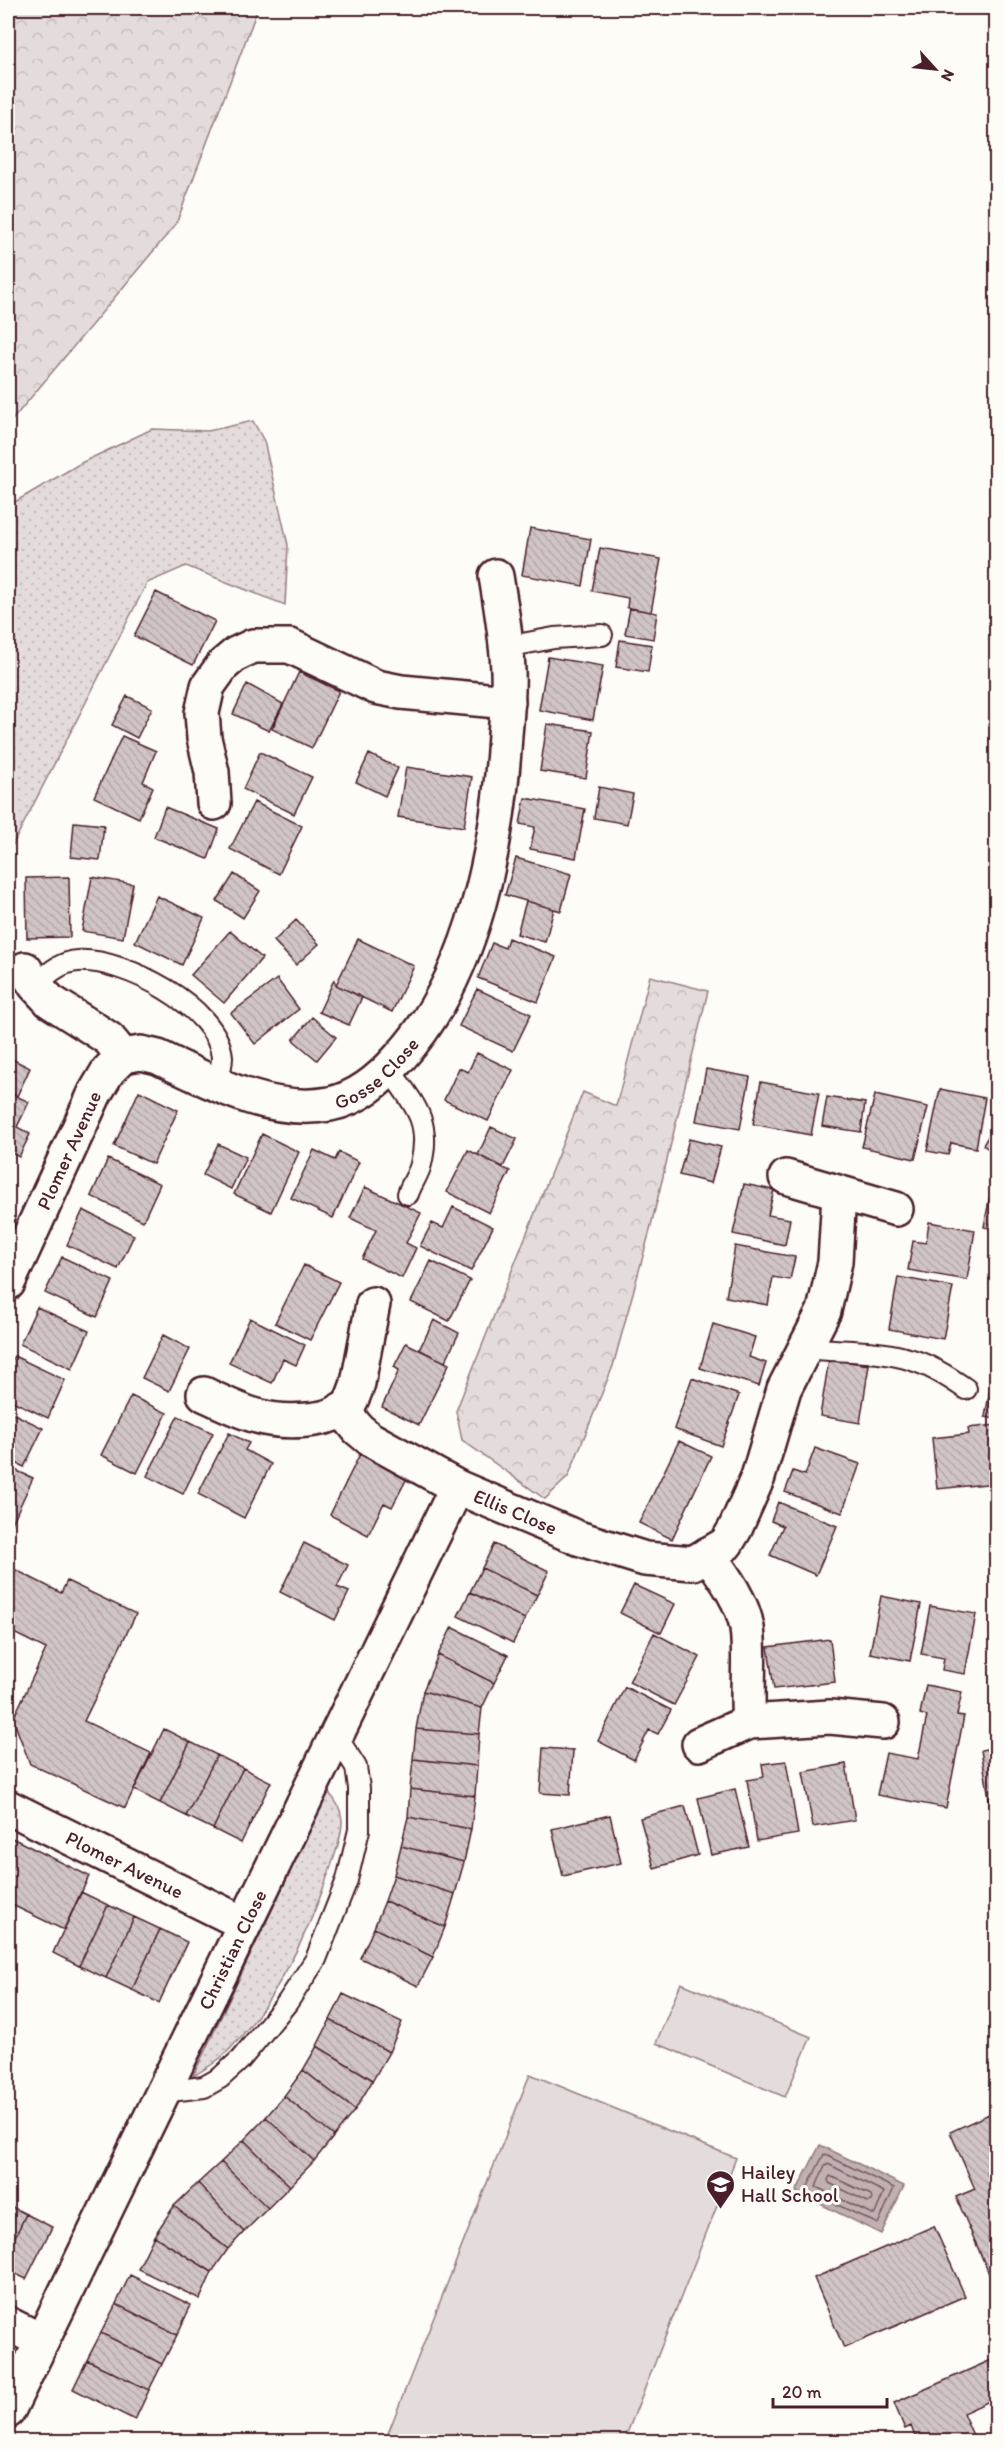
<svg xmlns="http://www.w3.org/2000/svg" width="1004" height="2449" viewBox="0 0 1004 2449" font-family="Itim,sans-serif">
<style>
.grass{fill:url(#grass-dots);stroke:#967e82;stroke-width:1.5}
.forest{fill:url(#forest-crowns);stroke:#967e82;stroke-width:1.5}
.garden{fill:#e3dcda;stroke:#967e82;stroke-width:1.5}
.water{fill:#c0b1b1;stroke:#91777b;stroke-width:1.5}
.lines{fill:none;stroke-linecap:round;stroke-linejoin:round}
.shore{stroke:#795961;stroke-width:1.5}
.building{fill:url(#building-back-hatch);stroke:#4a1f2b;stroke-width:1.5}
.service-casing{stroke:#4a1f2b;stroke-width:24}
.minor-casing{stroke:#4a1f2b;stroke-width:38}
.service{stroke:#fdfcf7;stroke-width:20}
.minor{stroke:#fdfcf7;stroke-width:33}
.labels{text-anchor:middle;stroke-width:6;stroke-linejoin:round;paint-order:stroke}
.street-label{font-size:20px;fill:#4a1f2b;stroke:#fdfcf7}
.poi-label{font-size:20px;fill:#4a1f2b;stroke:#fdfcf7;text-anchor:start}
</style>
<defs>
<pattern id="grass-dots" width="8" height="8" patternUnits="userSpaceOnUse" patternTransform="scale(1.5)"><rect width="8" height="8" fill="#e3dcda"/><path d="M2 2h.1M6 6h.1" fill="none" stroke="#c4bcbb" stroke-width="1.8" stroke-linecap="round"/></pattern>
<pattern id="forest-crowns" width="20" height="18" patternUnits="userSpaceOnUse" patternTransform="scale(1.5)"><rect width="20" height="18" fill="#e3dcda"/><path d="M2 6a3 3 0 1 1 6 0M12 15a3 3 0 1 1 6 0" fill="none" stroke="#c4bcbb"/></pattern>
<pattern id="building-back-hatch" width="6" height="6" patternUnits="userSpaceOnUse" patternTransform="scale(1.5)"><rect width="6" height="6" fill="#d0c5c4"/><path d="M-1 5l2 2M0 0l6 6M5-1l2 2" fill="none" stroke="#b4a9a9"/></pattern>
</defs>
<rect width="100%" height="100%" fill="#fdfcf7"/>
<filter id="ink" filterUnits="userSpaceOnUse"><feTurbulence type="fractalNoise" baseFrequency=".0167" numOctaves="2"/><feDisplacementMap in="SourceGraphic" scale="12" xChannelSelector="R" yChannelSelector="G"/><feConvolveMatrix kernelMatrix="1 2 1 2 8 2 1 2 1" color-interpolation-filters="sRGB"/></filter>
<g filter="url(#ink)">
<!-- grass -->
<path class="grass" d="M 253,421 L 264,441 L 288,545 L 285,605 L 186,566 L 147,583 L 8,854 L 8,506 L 81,463 L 152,429 L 208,431 Z
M 328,1792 C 336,1800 341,1808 342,1820 C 342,1837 335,1854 330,1869 C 309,1932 276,2001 230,2049 C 219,2061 207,2068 193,2076 Z"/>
<!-- forest -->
<path class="forest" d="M 8,8 L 258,8 L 176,224 L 8,425 Z
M 650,976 L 708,991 L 649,1234 L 613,1366 L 568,1477 L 545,1499 L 462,1440 L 456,1411 L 583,1092 L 616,1106 Z"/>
<!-- garden -->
<path class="garden" d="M 681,1983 L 811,2037 L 785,2097 L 656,2043 Z
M 530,2074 L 736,2158 L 624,2441 L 385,2441 Z"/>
<!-- water -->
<path class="water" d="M 820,2145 L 904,2186 L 881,2234 L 796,2192 Z"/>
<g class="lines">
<!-- shore -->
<path class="shore" d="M 824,2154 L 894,2188 L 878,2224 L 806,2190 Z
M 828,2164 L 884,2192 L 875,2214 L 872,2214 L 816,2187 L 825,2165 Z
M 830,2176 L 871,2195 L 872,2201 L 868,2202 L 829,2183 L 828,2180 Z"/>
</g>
<!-- building -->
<path class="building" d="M 530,528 L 591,539 L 583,586 L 522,575 Z
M 600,548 L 661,559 L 651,612 L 627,608 L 628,598 L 592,591 Z
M 156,592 L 215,621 L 193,665 L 134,636 Z
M 630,608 L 657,613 L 653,639 L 625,634 Z
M 620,640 L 652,645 L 648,672 L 616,667 Z
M 548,657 L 603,666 L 593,720 L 539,710 Z
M 299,672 L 339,691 L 312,748 L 272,729 Z
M 247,684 L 283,704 L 269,731 L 233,714 Z
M 127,696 L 152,708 L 137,738 L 112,725 Z
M 547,724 L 593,731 L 586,778 L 540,771 Z
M 122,736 L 156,751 L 143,782 L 153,787 L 139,818 L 94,797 Z
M 260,752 L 312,777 L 294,814 L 243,789 Z
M 369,754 L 398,768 L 385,796 L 356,782 Z
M 406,767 L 472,777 L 464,827 L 398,817 Z
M 599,787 L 633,794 L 627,824 L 594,818 Z
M 525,798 L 585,809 L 576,858 L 530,849 L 535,827 L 520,824 Z
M 254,802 L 302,826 L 279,874 L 230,849 Z
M 165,807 L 219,829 L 208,859 L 154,837 Z
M 74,822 L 104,825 L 100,860 L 71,857 Z
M 516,858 L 571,874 L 561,911 L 505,895 Z
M 234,874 L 260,891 L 243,918 L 217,901 Z
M 69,877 L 70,937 L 27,938 L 26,878 Z
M 92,877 L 133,884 L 123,938 L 82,931 Z
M 157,896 L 204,918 L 182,965 L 135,942 Z
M 526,901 L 554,909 L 545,942 L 517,934 Z
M 296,920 L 319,944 L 296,965 L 274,941 Z
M 230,931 L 262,958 L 224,1003 L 191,975 Z
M 508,938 L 556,957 L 538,1002 L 478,978 L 492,943 L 505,948 Z
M 358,939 L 414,966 L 392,1012 L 336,985 Z
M 277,979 L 299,1009 L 255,1044 L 231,1013 Z
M 334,980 L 336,985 L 362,997 L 349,1025 L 319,1012 Z
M 477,989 L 531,1014 L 513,1051 L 459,1026 Z
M 312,1017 L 336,1037 L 317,1060 L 293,1040 Z
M 477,1053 L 513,1070 L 488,1121 L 444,1100 L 459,1068 L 468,1072 Z
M 8,1057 L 30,1068 L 17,1096 L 8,1092 Z
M 706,1069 L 750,1077 L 740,1129 L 696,1121 Z
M 761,1082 L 819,1093 L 811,1135 L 753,1124 Z
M 940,1089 L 985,1098 L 976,1148 L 951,1143 L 948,1155 L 927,1151 Z
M 139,1091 L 178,1110 L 153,1164 L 114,1146 Z
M 8,1092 L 29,1102 L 17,1127 L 30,1134 L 19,1157 L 8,1151 Z
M 875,1095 L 928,1107 L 915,1159 L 862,1147 Z
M 827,1097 L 865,1103 L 861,1132 L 822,1126 Z
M 996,1123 L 996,1154 L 983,1145 Z
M 491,1127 L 517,1139 L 503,1167 L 478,1155 Z
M 262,1134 L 299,1152 L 271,1212 L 234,1194 Z
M 689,1139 L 721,1147 L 711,1183 L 679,1175 Z
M 218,1144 L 246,1157 L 231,1189 L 203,1175 Z
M 314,1150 L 335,1160 L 339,1152 L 359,1162 L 333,1218 L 291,1198 Z
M 468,1150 L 510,1171 L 489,1213 L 447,1192 Z
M 108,1159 L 160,1184 L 143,1221 L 91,1196 Z
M 744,1184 L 774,1190 L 768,1215 L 790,1219 L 785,1245 L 733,1234 Z
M 992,1185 L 996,1186 L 996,1229 L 984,1227 Z
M 365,1187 L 421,1213 L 406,1243 L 416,1248 L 402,1278 L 362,1259 L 376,1230 L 350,1218 Z
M 453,1207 L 493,1227 L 471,1271 L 420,1246 L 432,1223 L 443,1228 Z
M 83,1210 L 134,1235 L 118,1269 L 67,1245 Z
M 929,1222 L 975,1230 L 967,1280 L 908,1270 L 913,1241 L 926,1243 Z
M 735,1246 L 795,1257 L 790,1280 L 773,1277 L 768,1305 L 726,1297 Z
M 62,1257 L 113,1281 L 97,1317 L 45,1293 Z
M 431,1261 L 470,1280 L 449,1321 L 411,1302 Z
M 304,1265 L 339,1282 L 310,1340 L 275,1323 Z
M 898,1277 L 953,1287 L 943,1339 L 889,1329 Z
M 37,1307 L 89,1331 L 72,1369 L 20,1344 Z
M 250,1318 L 305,1345 L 296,1365 L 283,1359 L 272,1383 L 229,1363 Z
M 434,1320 L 459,1333 L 445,1362 L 419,1350 Z
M 713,1324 L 755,1337 L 749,1357 L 766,1363 L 759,1386 L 700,1368 Z
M 163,1335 L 190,1349 L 169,1391 L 142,1378 Z
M 406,1343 L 449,1364 L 419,1425 L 382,1407 L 399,1370 L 394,1367 Z
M 14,1356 L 65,1380 L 48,1418 L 8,1399 L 8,1369 Z
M 996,1356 L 996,1419 L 985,1417 Z
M 829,1359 L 869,1365 L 860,1423 L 820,1416 Z
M 692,1378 L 739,1395 L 721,1446 L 674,1429 Z
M 131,1396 L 167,1413 L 137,1473 L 101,1455 Z
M 8,1411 L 43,1428 L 24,1467 L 8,1459 Z
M 178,1416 L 213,1433 L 183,1494 L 147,1476 Z
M 996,1425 L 996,1483 L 937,1489 L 932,1438 L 969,1434 L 968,1428 Z
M 229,1433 L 249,1443 L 245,1450 L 271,1464 L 244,1518 L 198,1494 Z
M 679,1441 L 711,1456 L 672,1539 L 639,1523 Z
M 815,1448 L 860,1464 L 842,1513 L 785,1492 L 793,1471 L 805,1475 Z
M 360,1454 L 407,1478 L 392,1507 L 384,1503 L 368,1535 L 330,1515 Z
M 8,1467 L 33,1478 L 8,1532 Z
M 778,1502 L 837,1526 L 816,1575 L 770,1555 L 783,1526 L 771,1521 Z
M 304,1543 L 348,1565 L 337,1587 L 349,1592 L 335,1620 L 280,1592 Z
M 494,1544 L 549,1571 L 537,1595 L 482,1568 Z
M 8,1566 L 61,1593 L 67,1581 L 136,1614 L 84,1721 L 151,1753 L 125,1808 L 30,1764 L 13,1719 L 46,1649 L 8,1630 Z
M 482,1568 L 537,1595 L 525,1619 L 470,1592 Z
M 634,1585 L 675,1604 L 661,1633 L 620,1613 Z
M 470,1592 L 525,1619 L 513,1643 L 458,1616 Z
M 881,1596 L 921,1604 L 910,1661 L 870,1653 Z
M 930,1606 L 976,1614 L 965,1674 L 942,1670 L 944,1658 L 921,1654 Z
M 452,1627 L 508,1655 L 494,1683 L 438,1655 Z
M 654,1633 L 700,1657 L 674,1705 L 629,1682 Z
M 830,1639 L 835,1682 L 774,1689 L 768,1647 Z
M 438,1655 L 494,1683 L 482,1708 L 423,1691 Z
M 926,1685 L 962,1692 L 957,1715 L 964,1716 L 946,1808 L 877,1795 L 886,1753 L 918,1759 L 927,1716 L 920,1714 Z
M 625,1687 L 671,1710 L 658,1734 L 649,1730 L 634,1760 L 598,1741 Z
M 423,1691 L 482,1708 L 479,1734 L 416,1729 Z
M 164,1729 L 190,1742 L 160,1803 L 134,1790 Z
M 416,1729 L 479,1734 L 477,1766 L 413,1759 Z
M 190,1742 L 217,1755 L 186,1816 L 160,1803 Z
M 996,1747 L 996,1816 L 992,1816 L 981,1750 Z
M 543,1748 L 573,1750 L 570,1795 L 540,1793 Z
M 217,1755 L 243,1768 L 213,1829 L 186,1816 Z
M 413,1759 L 477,1766 L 475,1796 L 410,1789 Z
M 786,1761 L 798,1834 L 757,1841 L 747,1780 L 764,1777 L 762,1764 Z
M 846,1764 L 855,1820 L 813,1827 L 803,1772 Z
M 243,1768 L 271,1782 L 241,1843 L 213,1829 Z
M 410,1789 L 475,1796 L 471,1829 L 408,1817 Z
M 735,1789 L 749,1847 L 711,1855 L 698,1798 Z
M 685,1806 L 698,1855 L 654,1868 L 640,1818 Z
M 610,1815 L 621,1863 L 563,1876 L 552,1829 Z
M 408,1817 L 471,1829 L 464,1862 L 401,1846 Z
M 8,1836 L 89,1876 L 64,1930 L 8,1903 Z
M 401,1846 L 464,1862 L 455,1894 L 394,1875 Z
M 394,1875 L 455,1894 L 445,1927 L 385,1901 Z
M 81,1892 L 108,1905 L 79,1966 L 53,1953 Z
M 385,1901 L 445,1927 L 433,1957 L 374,1928 Z
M 108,1905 L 134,1917 L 106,1978 L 79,1966 Z
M 134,1917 L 160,1929 L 132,1990 L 106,1978 Z
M 374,1928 L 433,1957 L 418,1986 L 360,1958 Z
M 160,1929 L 187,1942 L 159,2003 L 132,1990 Z
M 343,1994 L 402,2022 L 389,2052 L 330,2020 Z
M 330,2020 L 389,2052 L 373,2080 L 317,2046 Z
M 317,2046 L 373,2080 L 355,2110 L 303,2070 Z
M 303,2070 L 355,2110 L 334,2136 L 284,2096 Z
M 284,2096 L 334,2136 L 314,2161 L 266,2117 Z
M 989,2114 L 996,2132 L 996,2168 L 987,2172 L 996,2194 L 996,2290 L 956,2197 L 975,2189 L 950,2132 Z
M 266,2117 L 314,2161 L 290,2186 L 244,2140 Z
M 244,2140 L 290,2186 L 268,2208 L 221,2162 Z
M 221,2162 L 268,2208 L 244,2232 L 198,2183 Z
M 198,2183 L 244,2232 L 228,2249 L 174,2206 Z
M 8,2205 L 26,2214 L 8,2252 Z
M 174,2206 L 228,2249 L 212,2272 L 154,2236 Z
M 26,2214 L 52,2227 L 26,2279 L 8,2270 L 8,2252 Z
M 934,2226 L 965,2296 L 844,2348 L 814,2278 Z
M 154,2236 L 212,2272 L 200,2299 L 138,2269 Z
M 130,2275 L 191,2305 L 177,2335 L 116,2304 Z
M 116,2304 L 177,2335 L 162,2364 L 101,2333 Z
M 101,2333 L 162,2364 L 149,2390 L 87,2360 Z
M 996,2358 L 996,2398 L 963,2413 L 976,2442 L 917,2442 L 911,2426 L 905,2429 L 894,2403 Z
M 87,2360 L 149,2390 L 135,2420 L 73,2389 Z"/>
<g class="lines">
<defs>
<path id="service" d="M 506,647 L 554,638 L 602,635
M 35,985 C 48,974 60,962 78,961 C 123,958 218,1007 222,1057 C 222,1067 219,1075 216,1084
M 389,1069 C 413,1103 432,1120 421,1164 C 419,1174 411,1184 408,1194
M 805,1348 C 841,1352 878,1349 912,1360 C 932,1366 949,1377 966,1389
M 162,2092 L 204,2087 L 220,2078 L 240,2060 L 287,2003 L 316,1959 L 347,1880 L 359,1830 L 359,1788 L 356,1767 L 336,1736"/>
<g id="minor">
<path d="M 214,803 L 212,772 L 204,738 L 202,713 L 208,686 L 223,665 L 236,654 L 253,646 L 290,646 L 376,687 L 401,692 L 508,702"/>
<path d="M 25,969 L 35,985 L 50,1001 L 94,1029 L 109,1039 L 123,1056"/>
<path id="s1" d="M 123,1056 L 141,1053 L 158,1057 C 211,1082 269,1115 330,1104 C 359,1098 381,1079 400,1057 C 475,975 499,842 505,735 C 507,714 509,692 508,671 C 507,639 501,608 496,576"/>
<path d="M 786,1177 L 896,1209"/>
<path id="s2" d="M 8,1283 L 95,1093 L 108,1071 L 123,1056"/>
<path d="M 204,1394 C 221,1402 239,1411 257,1416 C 280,1423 330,1424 348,1405 C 353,1399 355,1391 358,1383 L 373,1304"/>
<path id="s3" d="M 342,1409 L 358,1429 L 370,1439 L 457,1487 L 578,1538 L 645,1559 L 693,1563 L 726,1544 L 735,1529 L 758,1477 L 784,1389 L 824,1311 L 835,1262 L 839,1194"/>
<path d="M 708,1554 C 723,1575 743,1602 747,1628 C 751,1659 746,1691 749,1722"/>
<path d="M 699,1744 L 749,1722 L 830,1717 L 883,1722"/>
<path id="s4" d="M 8,1807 L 243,1923"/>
<path d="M 8,2324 L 42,2341"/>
<path id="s5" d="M 8,2411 L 457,1487"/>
</g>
</defs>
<!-- service casing -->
<use href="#service" class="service-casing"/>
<!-- minor casing -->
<use href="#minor" class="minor-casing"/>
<!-- service -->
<use href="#service" class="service"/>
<!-- minor -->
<use href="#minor" class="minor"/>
</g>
</g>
<!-- icons -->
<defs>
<symbol id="school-pin" viewBox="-11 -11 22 30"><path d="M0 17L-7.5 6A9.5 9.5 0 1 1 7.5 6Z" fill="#4a1f2b" stroke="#fdfcf7"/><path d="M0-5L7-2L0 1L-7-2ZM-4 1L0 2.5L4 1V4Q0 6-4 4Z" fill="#fff"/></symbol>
</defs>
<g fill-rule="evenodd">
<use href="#school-pin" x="704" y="2168" width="33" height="45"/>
</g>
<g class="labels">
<!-- street labels -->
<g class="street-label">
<text dy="7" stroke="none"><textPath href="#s1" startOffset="274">Gosse Close</textPath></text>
<text dy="7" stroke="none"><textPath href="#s2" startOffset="146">Plomer Avenue</textPath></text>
<text dy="7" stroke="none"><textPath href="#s3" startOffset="204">Ellis Close</textPath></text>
<text dy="7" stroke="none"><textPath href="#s4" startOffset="130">Plomer Avenue</textPath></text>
<text dy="7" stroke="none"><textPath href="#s5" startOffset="513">Christian Close</textPath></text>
</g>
<!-- poi labels -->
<g class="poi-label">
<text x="741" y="2179">Hailey<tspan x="741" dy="23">Hall School</tspan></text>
</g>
</g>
<!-- margin -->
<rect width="1004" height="2449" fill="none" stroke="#fdfcf7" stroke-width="30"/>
<rect x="15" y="15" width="974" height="2419" fill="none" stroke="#4a1f2b" stroke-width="2" filter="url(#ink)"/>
<!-- north arrow -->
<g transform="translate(935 69) rotate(117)" stroke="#fdfcf7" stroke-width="4.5" paint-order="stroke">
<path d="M0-4.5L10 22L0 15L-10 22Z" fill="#4a1f2b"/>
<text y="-9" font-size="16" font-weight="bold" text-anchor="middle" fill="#4a1f2b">N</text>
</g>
<!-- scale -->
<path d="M773 2398v9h114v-9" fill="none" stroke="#4a1f2b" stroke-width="3"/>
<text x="782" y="2398" font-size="18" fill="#4a1f2b" stroke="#fdfcf7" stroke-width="4.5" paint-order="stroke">20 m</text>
</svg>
